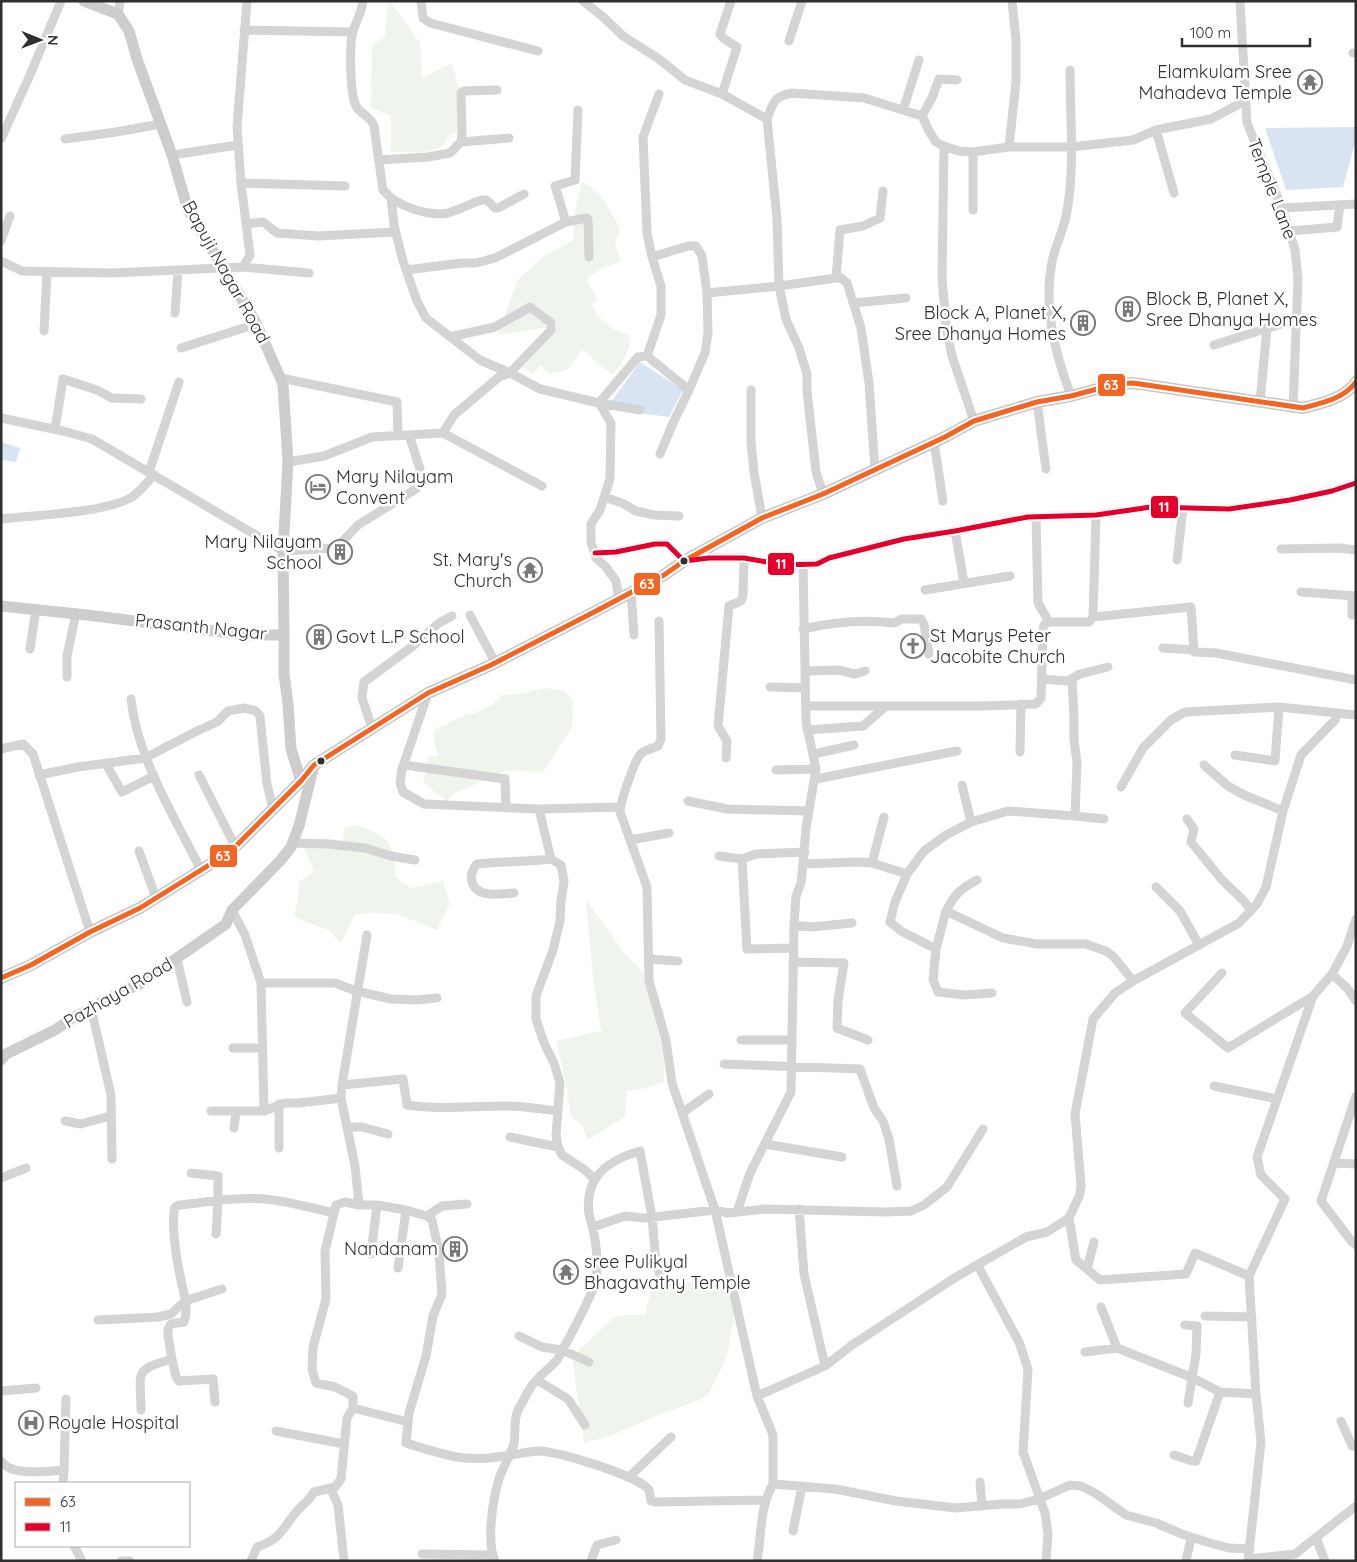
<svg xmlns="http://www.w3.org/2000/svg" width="1357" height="1562" viewBox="0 0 1357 1562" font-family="Quicksand,sans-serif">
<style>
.green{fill:#eff5ec}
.water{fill:#d8e4f2}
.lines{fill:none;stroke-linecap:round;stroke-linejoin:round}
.street{stroke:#d4d4d4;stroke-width:9}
.secondary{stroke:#cdcdcd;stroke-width:11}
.primary{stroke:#c7c7c7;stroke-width:12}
.bus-1-casing{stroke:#fff;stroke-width:9}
.bus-2-casing{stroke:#fff;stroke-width:9}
.bus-1{stroke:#f26522;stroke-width:5}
.bus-2{stroke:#e4002b;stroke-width:5}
.bus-dot{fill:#2f2f2f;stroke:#fff;stroke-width:2}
.labels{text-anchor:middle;stroke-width:5;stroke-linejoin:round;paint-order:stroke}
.poi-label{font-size:18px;fill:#2f2f2f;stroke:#fff;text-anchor:start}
.street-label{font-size:18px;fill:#2f2f2f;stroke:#fff}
.line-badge{stroke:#fff;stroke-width:2}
.badge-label{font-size:14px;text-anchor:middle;font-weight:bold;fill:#fff}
</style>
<rect width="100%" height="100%" fill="#fff"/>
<!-- green -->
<path class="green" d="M 388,1 L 390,1 L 420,43 L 422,78 L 452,63 L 459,92 L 458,131 L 449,136 L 442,147 L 424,152 L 391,152 L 391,116 L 371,108 L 372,47 L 385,36 Z
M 582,182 C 601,190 610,211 620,228 L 615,244 L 621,262 L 599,269 L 587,280 L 597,300 L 591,305 C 603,322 609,330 630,335 C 630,352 623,361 613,375 L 582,350 L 567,370 L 549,374 L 541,365 L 533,374 L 523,367 L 557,326 L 498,335 L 517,281 L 544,256 L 574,240 L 573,220 Z
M 545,688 L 564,691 L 573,701 L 572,727 L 543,772 L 508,770 L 455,793 L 447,801 L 423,783 L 428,766 L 428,757 L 438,755 L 434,741 L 434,730 L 464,715 L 475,713 L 493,704 L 502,695 L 521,694 Z
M 355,825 C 388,836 396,841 395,877 L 411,888 L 443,881 L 450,904 L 437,930 L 396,914 L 371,913 L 355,915 L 341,943 L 329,930 L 310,924 L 294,916 L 298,900 L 299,882 L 314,871 L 303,845 L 317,838 L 343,840 L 344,828 Z
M 586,900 L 623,951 L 643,972 L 647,987 L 664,1010 L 664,1082 L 645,1088 L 627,1091 L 625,1117 L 588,1140 L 582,1125 L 571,1117 L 565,1078 L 556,1041 L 601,1031 L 593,978 Z
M 674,1282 L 711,1282 L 738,1293 L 727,1356 L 707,1397 L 656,1416 L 610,1436 L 584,1443 L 572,1357 L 614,1317 L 625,1315 L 645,1315 L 651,1290 Z"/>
<!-- water -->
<path class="water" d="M 1356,127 L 1356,139 L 1343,187 L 1286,190 L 1265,128 Z
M 640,362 L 683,390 L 669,417 L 606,409 Z
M 1,442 L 20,448 L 16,462 L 1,460 Z"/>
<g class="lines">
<!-- street -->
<path class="street" d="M 363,1 C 362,12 356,21 353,31 C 349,45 350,94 356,106 C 361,115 371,116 374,126 L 383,190 L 391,198 L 394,225 L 403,261 L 417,301 L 426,318 L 480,360 L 510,373 L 551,330 L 551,323 L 530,307 L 495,327 L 450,337
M 421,1 L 423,18 L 430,23 L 538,51
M 583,1 L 602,16 L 623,36 L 659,59 L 685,80 L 722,94 L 767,119 C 773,104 773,96 792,93 L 864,98 L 922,116 L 929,131 L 936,142 L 941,145 L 959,151 L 973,152 L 1009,147 L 1071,147 L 1133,140 L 1156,130 L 1211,119 L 1245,101
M 1240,1 L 1247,123 L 1282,208 L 1295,250 L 1298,279 L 1293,407
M 118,14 L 120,1
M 244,30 L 353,32
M 789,41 L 802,1
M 1353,53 L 1356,53
M 1070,70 C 1070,115 1075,167 1067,211 C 1065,228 1055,245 1052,262 C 1043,308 1055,353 1071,396
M 659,94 L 643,137 L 647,233 L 652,257 L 688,246 L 696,246 L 702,256 L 707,293
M 722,94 L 737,47 L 723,38 L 720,34 L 731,1
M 903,110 L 919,60
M 922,116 L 932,98 L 939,79 L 957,80
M 767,119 L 777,219 L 779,286 L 786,319 L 799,348 L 807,374 L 807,391 L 816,472 L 823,494
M 1156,130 L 1174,193
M 1,139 L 30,75 L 61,1
M 65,139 L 116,132 L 161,124
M 461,142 L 462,133 L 461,93 L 464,91 L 497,90
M 944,147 L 942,277 L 946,326 L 952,356 L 974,421
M 1009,147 L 1016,82 L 1016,40 L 1012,1
M 973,152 L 973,210
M 172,155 L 238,145
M 379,160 L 428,157 L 450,153 L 461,142 L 509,138
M 241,183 L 345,186
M 391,198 C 405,207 424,214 442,214 C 454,214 478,198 486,200 C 489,201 492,206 495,208 L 498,208 L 524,194
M 1282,208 L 1356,204
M 566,222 L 586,218 L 588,219 L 589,257
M 246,224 L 263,222 L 277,233 L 318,236 L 395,232
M 1290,231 L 1337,227 L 1340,205
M 1,241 L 10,216
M 1,261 L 22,271 L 112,273 L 243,267 L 250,255 L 241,183 L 237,127 L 247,1
M 243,267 L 309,273
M 406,270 L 462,263 L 476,263 L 495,258 L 566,222 L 555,186 L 575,180 L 578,110
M 836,278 L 840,230 L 863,226 L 880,218 L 883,191
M 853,303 L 906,298
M 175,313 L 178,271
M 44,331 L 47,272
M 1214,345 L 1297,319
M 181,348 L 256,324
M 647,356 L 661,315 L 661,286 L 652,257
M 281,378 L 397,402 L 398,436
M 751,390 L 751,442 L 754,472 L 762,518
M 1037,402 L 1046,469
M 1260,402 L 1267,328
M 599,403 L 611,423 L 610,479 L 600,510 L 591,524 L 591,542 L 596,558 L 605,566 L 616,581 L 619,599
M 599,403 L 640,410
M 1,418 L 63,431 L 92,439 L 283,551 L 336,548 L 358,525 L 416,489 L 420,469 L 409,435
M 55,429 L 63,379 L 97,390 L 112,398 L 141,399
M 443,433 L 542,486
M 934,442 L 943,501
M 660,454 L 673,423 L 689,390
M 288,462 L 324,456 L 372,437 L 443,433 L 454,415 L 499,377 L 510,373 L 540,389 L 599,403 L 638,357 L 647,356 L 689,390 L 705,353 L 708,333 L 707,293 L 779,286 L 836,278 L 841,278 L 847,283 L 861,328 L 869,383 L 875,470
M 149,472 L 179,382
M 604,497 L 622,503 L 636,511 L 654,515 L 679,516
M 1036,517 L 1038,603 L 1049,622
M 1,519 C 35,515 105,513 132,497 C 140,492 147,482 154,475
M 955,531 L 964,583
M 1281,549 L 1340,548 L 1356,550
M 595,553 L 616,552 L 655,544 L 667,544 L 684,561 L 709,558 L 744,558 L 784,565 L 817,564 L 829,558 L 904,539 L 955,531 L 1028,517 L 1096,515 L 1151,507 L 1229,509 L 1290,500 L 1332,491 L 1356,483
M 1177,560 L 1183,508
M 803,564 L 806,722 L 816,769 L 806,828 L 803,864 L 858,862 L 872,863 L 907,874 L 924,851 L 946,835 L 971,822 L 962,785
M 925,590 L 1010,576
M 631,592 L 634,635
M 1301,592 L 1356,596
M 470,615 L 495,662
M 1352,615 L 1352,596
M 1093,617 L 1191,607 L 1194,652 L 1216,653 L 1356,680
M 659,621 L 661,739 L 658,746 C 652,749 644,749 640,755 C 634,762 620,803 620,812 L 647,887 L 649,981 L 666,1040 L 672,1083 L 715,1210 L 757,1396 L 773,1435 L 773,1484
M 803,629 C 833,622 864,619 894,623 L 902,619 L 921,619 L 924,624 L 929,654
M 1163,648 L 1194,650
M 30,649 L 36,609
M 805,671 L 838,670 L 855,674 L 865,671
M 67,677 L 67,656 L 76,613
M 1042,679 L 1068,681 L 1080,674 L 1108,667
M 770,687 L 805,688
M 428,693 L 402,769 L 400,783 L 403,792 L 424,804 L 539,809 L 551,859 L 561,865 L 564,881 L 561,901 L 560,921 L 553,950 L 536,996 L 536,1019 L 544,1043 L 554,1063 L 560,1083 L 556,1135 L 558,1147 L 562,1155 L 585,1170 L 595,1180
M 131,699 C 137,757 175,818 201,870
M 806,706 L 980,706 L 1036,704 L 1041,698 L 1043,630 L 1044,625 L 1049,622 L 1089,622 L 1093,617 L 1096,515
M 372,728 L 362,698 L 364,682 L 413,646 L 439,623 L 452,616
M 807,730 L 863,726 L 886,706
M 1,749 L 23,744 L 33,754 L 90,932
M 1020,752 L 1021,704
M 814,754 L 854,745
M 1235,755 L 1275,761 L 1279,707 L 1356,715
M 726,758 L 727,741 L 718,726 L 729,606 L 741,601 L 743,596 L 744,558
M 106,764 L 122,792 L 154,776
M 404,765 L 505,779 L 506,808
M 1204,765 L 1228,786 L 1244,795 L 1283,811
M 776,770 L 816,769
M 39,775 L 78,767 L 145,758 L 197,731 L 217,722 L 228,711 L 244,708 L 256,711 L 260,716 L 267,784 L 273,809
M 199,775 L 235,846
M 816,779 L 957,751
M 1121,787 L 1143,748 L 1171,720 L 1185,712 L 1279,707
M 688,801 L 727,809 L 809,811
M 539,809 L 620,807
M 1075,816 L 1104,819
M 1187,819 L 1194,829 L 1191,842 L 1222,880 L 1244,901 L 1251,911
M 971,822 L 1008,811 L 1075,816 L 1077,763 L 1074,739 L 1074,716 L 1072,679
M 630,840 L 669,833
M 293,843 L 327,844 L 365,848 L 391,856 L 415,860
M 139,851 L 156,898
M 719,856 L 742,859 L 756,854 L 805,852
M 742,859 L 747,949 L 793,948
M 872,863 L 884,817
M 907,874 L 895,902 L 890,922 L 901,931 L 936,949 L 933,980 L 938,992 L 965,995 L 992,993
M 1156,887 L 1180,911 L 1199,945
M 514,893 C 507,893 498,895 490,894 C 472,893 466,877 477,864 C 502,861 526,862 551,859
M 232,910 L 245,935 L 261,983 L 264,1111 L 285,1103 L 299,1103 L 341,1098 L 355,1166 L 359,1205 L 377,1205 L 406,1210 L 427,1216 L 432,1220 L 439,1252 L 442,1294 L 433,1316 L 426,1356 L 409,1413 L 406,1443 C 422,1448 440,1454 457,1457 C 488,1462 509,1454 538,1451 C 554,1450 640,1476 649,1490 C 650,1493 650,1498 651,1501 L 656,1502 L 765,1500
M 946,911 C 955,894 960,889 977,880
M 794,925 L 811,927 L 852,923
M 177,959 L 187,1002
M 648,959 L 678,961
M 793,962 L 844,963 L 838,1000 L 837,1028 L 868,1040
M 1222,973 L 1185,1013 L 1228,1048 L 1313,996
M 1332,974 L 1347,988 L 1356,1001
M 1133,981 L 1239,923 L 1257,904 L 1266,887 L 1283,811 L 1301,755 L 1335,720 L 1337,713
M 261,983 L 335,983 L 356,991 L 391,999 L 417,1000 L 437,998
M 91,1008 L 111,1095 L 112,1159
M 741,1040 L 791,1040
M 233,1048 L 262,1048
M 724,1064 L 860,1069 L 874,1108 L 883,1121 L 889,1139 L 897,1186
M 342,1085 L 367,935
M 1214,1086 L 1277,1099
M 1356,1096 L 1321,1201 L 1352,1242 L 1356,1245
M 341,1098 L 342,1085 L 403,1079 L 407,1105 C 439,1110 472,1106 504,1106 C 522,1106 540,1109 558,1111
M 279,1104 L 279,1148
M 211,1111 L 264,1111
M 682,1113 L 709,1094
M 65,1121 L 81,1124 L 110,1116
M 347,1127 L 362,1127 L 388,1134
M 234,1128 L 236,1112
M 510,1137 L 558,1147
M 765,1144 L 842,1157
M 1334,1163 L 1356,1164
M 191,1173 L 218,1176 L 218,1201 L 216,1234
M 1,1178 L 26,1168
M 799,1209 L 804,1274 L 825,1366
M 737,1212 L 750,1173 L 791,1092 L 794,925 L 796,896 L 801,883 L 803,864
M 427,1216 L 442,1206 L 467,1204
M 1069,1218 L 1076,1260 L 1100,1280 L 1186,1274 L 1195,1253 L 1249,1276
M 593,1227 L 625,1216 L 645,1218 L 715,1210 L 728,1213 L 765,1209 L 886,1212 L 911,1211 L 924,1205 L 947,1187 L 983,1129
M 371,1254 L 377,1205
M 978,1266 L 1019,1342 L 1028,1369 L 1023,1452 L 1045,1513 L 1048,1534 L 1046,1561
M 398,1268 L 406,1210
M 1087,1269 L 1094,1242
M 1101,1307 L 1117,1348
M 1205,1316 L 1252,1317
M 98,1320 L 158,1317 L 171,1314 L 185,1301 L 222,1289
M 1185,1325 L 1197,1326 L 1196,1354 L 1188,1403
M 519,1336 L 542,1347 L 562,1350 L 589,1362
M 1085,1352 L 1117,1348 L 1193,1378 L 1220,1392 L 1256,1394
M 172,1359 L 176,1377 L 179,1381 L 213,1379 L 215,1402
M 537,1380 L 568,1399 L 585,1425
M 1,1391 L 36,1388
M 757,1396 L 825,1366 L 852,1345 L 956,1277 L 1026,1237 L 1047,1232 L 1069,1218 L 1080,1194 L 1081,1185 L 1075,1114 L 1093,1019 L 1115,993 L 1133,981 L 1114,957 L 1106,951 L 1086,944 L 1037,944 L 1003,938 L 946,911 L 936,949
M 353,1408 L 353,1396 L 335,1387 L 316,1383 L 312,1369 L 313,1347 L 326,1299 L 325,1251 L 336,1205 L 345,1202 L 359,1205
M 141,1410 C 141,1373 132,1370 172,1359 L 168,1336 L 168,1329 L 171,1324 L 184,1322 C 190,1308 182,1289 180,1275 C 176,1258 171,1223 175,1207 L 179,1205 C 207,1202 236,1197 265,1199 C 288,1201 311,1208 334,1213
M 1341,1421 L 1352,1446 L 1356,1446
M 276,1431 L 344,1444
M 1174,1455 L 1192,1461 L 1196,1461 L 1220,1392
M 1,1461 C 11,1477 47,1471 64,1470 L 63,1483
M 64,1470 L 66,1399
M 629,1477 L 671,1437
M 980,1482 L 982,1506
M 331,1489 L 338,1505 L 344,1561
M 793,1531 L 802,1486
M 1316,1538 L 1325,1561
M 74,1546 L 82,1561
M 422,1554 L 492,1555
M 1248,1559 L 1295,1554 L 1356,1506
M 121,1561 L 130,1561
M 251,1561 L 257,1547 C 282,1539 282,1528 298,1510 C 303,1504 310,1500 314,1492 L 335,1487 L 341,1479 L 347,1418 L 353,1408 L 408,1422
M 495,1561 C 486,1541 493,1499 499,1479 C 503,1467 510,1456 514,1444 C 516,1433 513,1420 518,1410 C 523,1402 527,1392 533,1384 C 540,1375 550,1368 557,1360 C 561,1354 564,1346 568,1340 C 577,1323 586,1306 593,1289 C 600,1270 597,1248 593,1229 C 592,1224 590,1219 589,1214 C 584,1177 608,1160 640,1151 L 652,1217 L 656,1262 L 662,1282
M 591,1561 L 597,1545 L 616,1540
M 757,1561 C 762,1534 759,1509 773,1484 L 835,1489 L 896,1501 L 956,1508 L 1001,1504 L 1020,1504 L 1039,1499 L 1070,1485 L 1081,1486 L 1095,1493 L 1126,1515 L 1156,1523 L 1182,1534 L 1210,1543 L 1229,1548 L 1250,1549
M 1186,1561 L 1191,1538
M 1248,1561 L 1261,1442 L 1256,1394 L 1249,1276 L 1285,1199 L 1261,1175 L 1257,1157 L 1313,996 L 1332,974 L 1347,946 L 1356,919"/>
<!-- secondary -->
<path class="secondary" d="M 84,1 L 118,14 L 129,31 L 137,59 L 172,155 L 188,210 L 255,321 L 283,384 L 288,462 L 283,551 L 284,635
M 1,606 L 87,615 L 246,635 L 284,635 L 284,674 L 288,704 L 291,749 L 301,781
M 1,1060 L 6,1054 L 55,1030 L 71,1019 L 119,993 L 138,985 L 226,924 L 232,910 L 280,861 L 291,847 L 299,826 L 314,765"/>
<!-- primary -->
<path class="primary" d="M 1,978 L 31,965 L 90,932 L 140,908 L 230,852 L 301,781 L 314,765 L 428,693 L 491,665 L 598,610 L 664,575 L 684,561 L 762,518 L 823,494 L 945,437 L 974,421 L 1037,402 L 1071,396 L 1116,384 L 1133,383 L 1303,408 C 1321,403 1344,399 1356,382"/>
<defs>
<path id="bus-1" d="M 1,978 L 31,965 L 90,932 L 140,908 L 230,852 L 301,781 L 314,765 L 428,693 L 491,665 L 598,610 L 664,575 L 684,561 L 762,518 L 823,494 L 945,437 L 974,421 L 1037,402 L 1071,396 L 1116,384 L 1133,383 L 1303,408 C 1321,403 1344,399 1356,382"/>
<path id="bus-2" d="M 595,553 L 616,552 L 655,544 L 667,544 L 684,561 L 709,558 L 744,558 L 784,565 L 817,564 L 829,558 L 904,539 L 955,531 L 1028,517 L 1096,515 L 1151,507 L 1229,509 L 1290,500 L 1332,491 L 1356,483"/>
</defs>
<!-- bus-1 casing -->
<use href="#bus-1" class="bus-1-casing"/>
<!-- bus-2 casing -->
<use href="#bus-2" class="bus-2-casing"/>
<!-- bus-1 -->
<use href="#bus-1" class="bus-1"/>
<!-- bus-2 -->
<use href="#bus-2" class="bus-2"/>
</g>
<!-- icons -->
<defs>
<symbol id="temple-ring" viewBox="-11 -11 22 22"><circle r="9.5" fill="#fff" stroke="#787878" stroke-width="1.5"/><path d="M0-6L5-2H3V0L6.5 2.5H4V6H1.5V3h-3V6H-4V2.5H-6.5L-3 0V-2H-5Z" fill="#787878"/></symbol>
<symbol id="building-ring" viewBox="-11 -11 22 22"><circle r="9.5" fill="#fff" stroke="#787878" stroke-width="1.5"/><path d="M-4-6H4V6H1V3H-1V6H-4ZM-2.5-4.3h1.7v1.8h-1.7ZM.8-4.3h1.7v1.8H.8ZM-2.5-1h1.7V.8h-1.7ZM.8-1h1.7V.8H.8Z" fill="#787878"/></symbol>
<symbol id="hotel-ring" viewBox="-11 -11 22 22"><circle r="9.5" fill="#fff" stroke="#787878" stroke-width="1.5"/><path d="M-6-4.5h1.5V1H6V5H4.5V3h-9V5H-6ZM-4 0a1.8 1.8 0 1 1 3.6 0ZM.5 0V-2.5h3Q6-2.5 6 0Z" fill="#787878"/></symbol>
<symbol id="church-ring" viewBox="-11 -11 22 22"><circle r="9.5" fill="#fff" stroke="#787878" stroke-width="1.5"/><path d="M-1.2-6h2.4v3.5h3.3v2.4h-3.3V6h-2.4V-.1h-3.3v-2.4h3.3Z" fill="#787878"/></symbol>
<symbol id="hospital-ring" viewBox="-11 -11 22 22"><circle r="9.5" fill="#fff" stroke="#787878" stroke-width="1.5"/><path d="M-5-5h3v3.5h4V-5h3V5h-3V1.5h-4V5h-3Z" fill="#787878"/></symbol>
</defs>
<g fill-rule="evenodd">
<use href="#temple-ring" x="1296" y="68" width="28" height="28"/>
<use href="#building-ring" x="1114" y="295" width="28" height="28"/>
<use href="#building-ring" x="1069" y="309" width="28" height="28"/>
<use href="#hotel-ring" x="304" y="473" width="28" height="28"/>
<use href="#building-ring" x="326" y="538" width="28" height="28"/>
<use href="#temple-ring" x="516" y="556" width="28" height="28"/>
<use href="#building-ring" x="305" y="623" width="28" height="28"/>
<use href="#church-ring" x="899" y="632" width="28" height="28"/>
<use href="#building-ring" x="441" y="1235" width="28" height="28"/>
<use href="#temple-ring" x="552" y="1258" width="28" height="28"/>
<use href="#hospital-ring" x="17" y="1409" width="28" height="28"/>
</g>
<!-- markers -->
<g class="bus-dot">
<circle cx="684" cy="561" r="4.5"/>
<circle cx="321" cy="761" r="4.5"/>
</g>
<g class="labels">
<!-- poi labels -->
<g class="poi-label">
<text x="1292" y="78" text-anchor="end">Elamkulam Sree<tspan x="1292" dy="21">Mahadeva Temple</tspan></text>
<text x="1146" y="305">Block B, Planet X,<tspan x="1146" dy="21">Sree Dhanya Homes</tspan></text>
<text x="1066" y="319" text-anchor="end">Block A, Planet X,<tspan x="1066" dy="21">Sree Dhanya Homes</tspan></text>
<text x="336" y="483">Mary Nilayam<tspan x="336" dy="21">Convent</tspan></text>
<text x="322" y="548" text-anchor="end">Mary Nilayam<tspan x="322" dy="21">School</tspan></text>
<text x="512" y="566" text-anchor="end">St. Mary's<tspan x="512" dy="21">Church</tspan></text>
<text x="930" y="642">St Marys Peter<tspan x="930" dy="21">Jacobite Church</tspan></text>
<text x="336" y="643">Govt L.P School</text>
<text x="438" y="1255" text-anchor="end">Nandanam</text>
<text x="584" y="1268">sree Pulikyal<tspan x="584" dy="21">Bhagavathy Temple</tspan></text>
<text x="48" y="1429">Royale Hospital</text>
</g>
<!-- street labels -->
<g class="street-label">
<text transform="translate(1272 189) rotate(69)" y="6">Temple Lane</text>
<text transform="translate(226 272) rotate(61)" y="6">Bapuji Nagar Road</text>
<text transform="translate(201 627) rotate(6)" y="6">Prasanth Nagar</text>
<text transform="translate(118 993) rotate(-30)" y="6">Pazhaya Road</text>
</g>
</g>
<g class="line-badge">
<rect x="1097" y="373" width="29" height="24" rx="5" fill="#f26522"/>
<rect x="1150" y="495" width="29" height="24" rx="5" fill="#e4002b"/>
<rect x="767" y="552" width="28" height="24" rx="5" fill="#e4002b"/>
<rect x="633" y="572" width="28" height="24" rx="5" fill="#f26522"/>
<rect x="209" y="844" width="29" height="24" rx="5" fill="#f26522"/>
</g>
<g class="badge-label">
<text x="1111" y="390">63</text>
<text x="1164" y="512">11</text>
<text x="781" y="569">11</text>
<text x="647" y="589">63</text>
<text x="223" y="861">63</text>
</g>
<!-- border -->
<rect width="1357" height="1562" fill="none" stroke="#2f2f2f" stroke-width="5"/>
<!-- legend -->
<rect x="15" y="1482" width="175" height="65" fill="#ffffff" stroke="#acacac"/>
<rect x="25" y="1498" width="25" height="8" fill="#f26522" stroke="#acacac"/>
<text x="60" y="1507" font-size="15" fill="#2f2f2f">63</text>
<rect x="25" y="1523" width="25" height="8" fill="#e4002b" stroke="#acacac"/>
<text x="60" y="1532" font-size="15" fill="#2f2f2f">11</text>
<!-- north arrow -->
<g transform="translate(40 40) rotate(91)" stroke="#ffffff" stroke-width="4" paint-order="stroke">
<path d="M0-4L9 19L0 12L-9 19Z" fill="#2f2f2f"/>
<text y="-8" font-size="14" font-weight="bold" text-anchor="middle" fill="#2f2f2f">N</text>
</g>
<!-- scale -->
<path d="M1182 38v8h128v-8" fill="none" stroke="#2f2f2f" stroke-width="2.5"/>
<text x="1190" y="38" font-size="15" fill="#2f2f2f" stroke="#ffffff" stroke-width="4" paint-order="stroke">100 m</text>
</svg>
